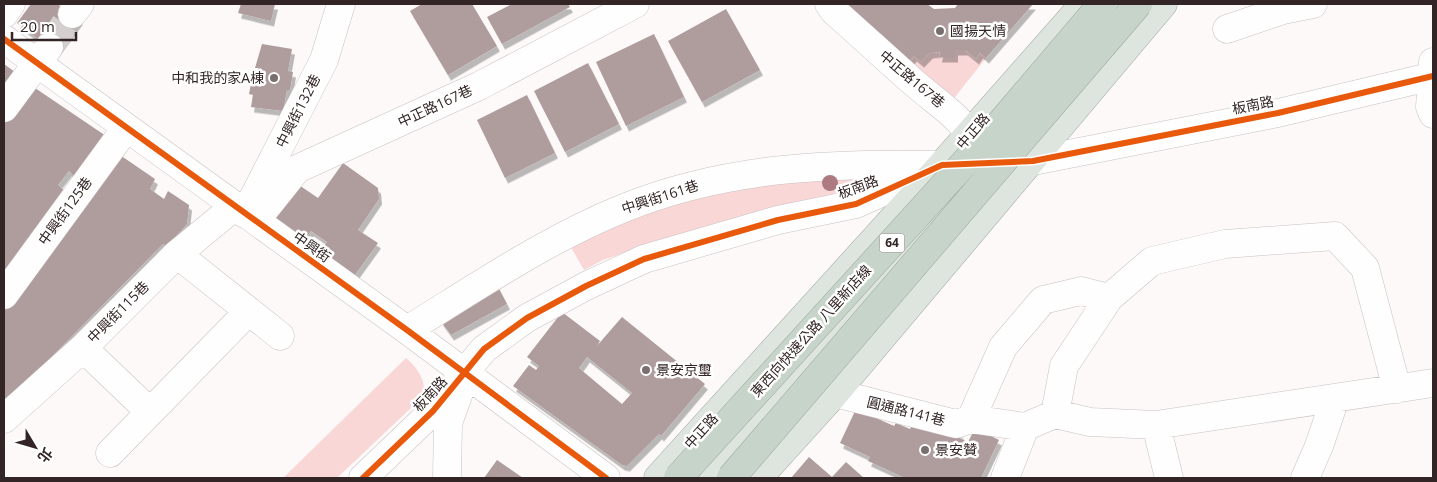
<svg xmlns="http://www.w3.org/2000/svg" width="1437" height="482" viewBox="0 0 1437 482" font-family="'Open Sans','Noto Sans TC',sans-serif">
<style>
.green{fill:#fad7d7}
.building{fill:#af9c9d;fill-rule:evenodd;filter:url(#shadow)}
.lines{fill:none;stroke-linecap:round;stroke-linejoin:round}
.minor-tunnel{stroke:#d5cfcf;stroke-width:28;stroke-dasharray:28 14;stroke-linecap:butt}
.minor-casing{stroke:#cac1c1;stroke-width:29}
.major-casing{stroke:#9ca89c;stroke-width:29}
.minor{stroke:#fffefe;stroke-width:28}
.major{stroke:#dee5df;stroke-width:28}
.highway-bridge-casing{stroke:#9ca89c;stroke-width:29;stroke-linecap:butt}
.highway-bridge{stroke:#c7d4c9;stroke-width:28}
.cycleway-casing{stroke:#fff;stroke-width:9}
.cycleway{stroke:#e8590c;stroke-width:6}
.tree{fill:#ae7a82}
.poi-dot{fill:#7a6f6f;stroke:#fff;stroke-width:2}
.labels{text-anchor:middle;stroke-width:5;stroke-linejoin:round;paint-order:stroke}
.shield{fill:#fff;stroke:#706666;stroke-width:1}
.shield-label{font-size:12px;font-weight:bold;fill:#332525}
.poi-label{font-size:14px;fill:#332525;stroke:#fff;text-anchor:start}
.street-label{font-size:14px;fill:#332525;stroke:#fff}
</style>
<defs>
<filter id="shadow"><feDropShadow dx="3" dy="5.5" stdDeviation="0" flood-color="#0004"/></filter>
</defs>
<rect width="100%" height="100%" fill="#fdf9f9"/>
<!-- green -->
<path class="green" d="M 955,50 L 965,50 L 976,59 L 980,53 L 986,58 L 955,97 L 949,97 L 908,63 L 914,56 L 921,62 L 930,53 L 940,52 L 939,56 Z
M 879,170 L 884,180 L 655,242 L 603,260 L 584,270 L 569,244 L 645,210 L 745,183 Z
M 406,358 C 416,366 429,383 422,397 C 420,401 414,405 411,408 L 337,478 L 283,478 Z"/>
<!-- building -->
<path class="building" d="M 31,4 L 57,4 L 80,19 L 56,52 L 17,23 Z
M 241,4 L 275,4 L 271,21 L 238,13 Z
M 422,4 L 472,4 L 497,46 L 448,75 L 410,11 Z
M 512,4 L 568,4 L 570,7 L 502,44 L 487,17 Z
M 847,4 L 927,4 L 934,9 L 955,8 L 958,4 L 1033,4 L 986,58 L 980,53 L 976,59 L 965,50 L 955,50 L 955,57 L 939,57 L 940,52 L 930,53 L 921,62 L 914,56 L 908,63 L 848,11 Z
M 726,9 L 760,70 L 702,102 L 668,41 Z
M 654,34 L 684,97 L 626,126 L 596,62 Z
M 262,44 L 292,49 L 288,71 L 293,72 L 290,90 L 287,90 L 283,111 L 251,107 L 253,95 L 249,94 L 251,84 L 256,85 L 258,68 L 255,68 Z
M 588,63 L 619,124 L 565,152 L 534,91 Z
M 4,64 L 15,72 L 4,87 Z
M 35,88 L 106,136 L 75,177 L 69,171 L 58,185 L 65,191 L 4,277 L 4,122 L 25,92 Z
M 527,95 L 555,153 L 505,178 L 477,120 Z
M 117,153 L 155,179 L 150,189 L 164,199 L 168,191 L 189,205 L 187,224 L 167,247 L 163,244 L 4,405 L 4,306 Z
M 343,163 L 378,188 L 379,199 L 358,230 L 378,243 L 355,275 L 320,251 L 327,242 L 311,231 L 303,242 L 271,219 L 296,183 L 318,198 Z
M 497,285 L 507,304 L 451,335 L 440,320 Z
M 562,312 L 600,341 L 596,347 L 622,317 L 705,384 L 661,436 L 659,434 L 627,466 L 622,465 L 513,386 L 529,365 L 536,370 L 539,366 L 527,357 ZM 587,357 L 632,393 L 622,404 L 579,368 Z
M 856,409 L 894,426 L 896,423 L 910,429 L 912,425 L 961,433 L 959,438 L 968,442 L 975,428 L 999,440 L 981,478 L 905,478 L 868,461 L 870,457 L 840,443 Z
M 809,457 L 832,477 L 846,462 L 864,478 L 791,478 Z
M 497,460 L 523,478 L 484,478 Z"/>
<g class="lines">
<!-- minor-tunnel -->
<path class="minor-tunnel" d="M 49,47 L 72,14"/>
<defs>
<path id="minor" d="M 829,4 L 835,12 C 861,35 887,59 913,82 C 944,109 962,116 982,154
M 4,14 L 11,4
M 72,14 L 80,4
M 1227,29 L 1283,10 L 1313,4
M 4,39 L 407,330 L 606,478
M 1433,62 L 1430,107 L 1433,114
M 4,108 L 49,47
M 1016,161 L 1033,161 L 1278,113 L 1433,76
M 245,214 L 265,209 L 297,169 L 479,86 L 635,4
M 245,214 L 324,60 L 341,4
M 177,254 L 280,336
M 4,295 L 126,128
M 407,330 C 477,287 547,239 624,208 C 725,167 829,163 936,165
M 83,348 L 150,412
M 835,393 L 956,424 L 971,419 L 1025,427 L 1055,414 L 1090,422 L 1156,425 L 1433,383
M 1055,414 L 1064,366 L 1109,298 L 1152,261 L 1225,244 L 1335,236 L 1365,268 L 1397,389
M 4,419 L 83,348 L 177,254 L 234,207
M 971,419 L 1003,347 L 1043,300 L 1081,291 L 1109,298
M 1156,425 L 1169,478
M 110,453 L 249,311
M 363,478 L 433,411 L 484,349 L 527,318 L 586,286 L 644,259 L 778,220 L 856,204 L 943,165
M 447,478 L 448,423 L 461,387
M 1005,478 L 1025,427
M 1305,478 L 1319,446 L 1335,399"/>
<path id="major" d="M 1089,39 L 1119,4
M 658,478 L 942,165 L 1084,4
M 705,478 L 785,385 L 822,349 L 968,182
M 758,478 L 835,393 L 1163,4"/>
</defs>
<!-- minor casing -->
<use href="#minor" class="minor-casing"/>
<!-- major casing -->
<use href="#major" class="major-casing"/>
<!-- minor -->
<use href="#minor" class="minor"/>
<!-- major -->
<use href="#major" class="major"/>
<defs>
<path id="highway-bridge" d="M 678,478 L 999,125 L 1102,4
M 731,478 L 1138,4"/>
</defs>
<!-- highway-bridge casing -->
<use href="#highway-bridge" class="highway-bridge-casing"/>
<!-- highway-bridge -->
<use href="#highway-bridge" class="highway-bridge"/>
<defs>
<path id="cycleway" d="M 4,39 L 407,330 L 606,478
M 363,478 L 433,411 L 484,349 L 527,318 L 586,286 L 644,259 L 778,220 L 856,204 L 942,165 L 1033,161 L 1278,113 L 1433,76"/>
</defs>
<!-- cycleway casing -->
<use href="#cycleway" class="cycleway-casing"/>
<!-- cycleway -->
<use href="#cycleway" class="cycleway"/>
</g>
<!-- trees -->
<circle class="tree" cx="830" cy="183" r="8"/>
<!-- markers -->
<g class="poi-dot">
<circle cx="940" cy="31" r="5"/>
<circle cx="274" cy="78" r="5"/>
<circle cx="646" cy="370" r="5"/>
<circle cx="925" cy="450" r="5"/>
</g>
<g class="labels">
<!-- shield labels -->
<rect class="shield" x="879.5" y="233.5" width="25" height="19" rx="4"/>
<g class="shield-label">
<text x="892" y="247">64</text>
</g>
<!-- poi labels -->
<g class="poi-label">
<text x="950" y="36">國揚天情</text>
<text x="264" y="83" text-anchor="end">中和我的家A棟</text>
<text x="656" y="375">景安京璽</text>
<text x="935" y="455">景安贊</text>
</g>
<!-- street labels -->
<g class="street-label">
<text transform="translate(912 79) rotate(40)" y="5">中正路167巷</text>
<text transform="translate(1253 105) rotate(-11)" y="5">板南路</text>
<text transform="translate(435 106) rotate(-25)" y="5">中正路167巷</text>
<text transform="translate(298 111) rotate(-63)" y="5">中興街132巷</text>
<text transform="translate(973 131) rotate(-49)" y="5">中正路</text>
<text transform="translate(858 187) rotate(-20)" y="5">板南路</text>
<text transform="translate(660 197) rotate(-18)" y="5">中興街161巷</text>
<text transform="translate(65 211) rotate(-54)" y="5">中興街125巷</text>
<text transform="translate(312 247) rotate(35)" y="5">中興街</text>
<text transform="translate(118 312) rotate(-45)" y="5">中興街115巷</text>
<text transform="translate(811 331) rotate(-48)" y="5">東西向快速公路 八里新店線</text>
<text transform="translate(430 394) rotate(-47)" y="5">板南路</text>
<text transform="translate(906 411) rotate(14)" y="5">圓通路141巷</text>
<text transform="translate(701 431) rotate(-48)" y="5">中正路</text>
</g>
</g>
<!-- border -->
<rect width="1437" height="482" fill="none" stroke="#332525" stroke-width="10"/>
<!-- north arrow -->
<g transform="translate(35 447) rotate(128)" stroke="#ffffff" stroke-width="4" paint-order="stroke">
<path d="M0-4L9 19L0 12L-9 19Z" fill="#332525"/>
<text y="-8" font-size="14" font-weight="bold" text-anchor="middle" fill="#332525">北</text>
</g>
<!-- scale -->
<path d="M12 32v8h64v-8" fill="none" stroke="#332525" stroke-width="2.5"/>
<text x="20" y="32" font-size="15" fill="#332525" stroke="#ffffff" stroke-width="4" paint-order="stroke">20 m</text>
</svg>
